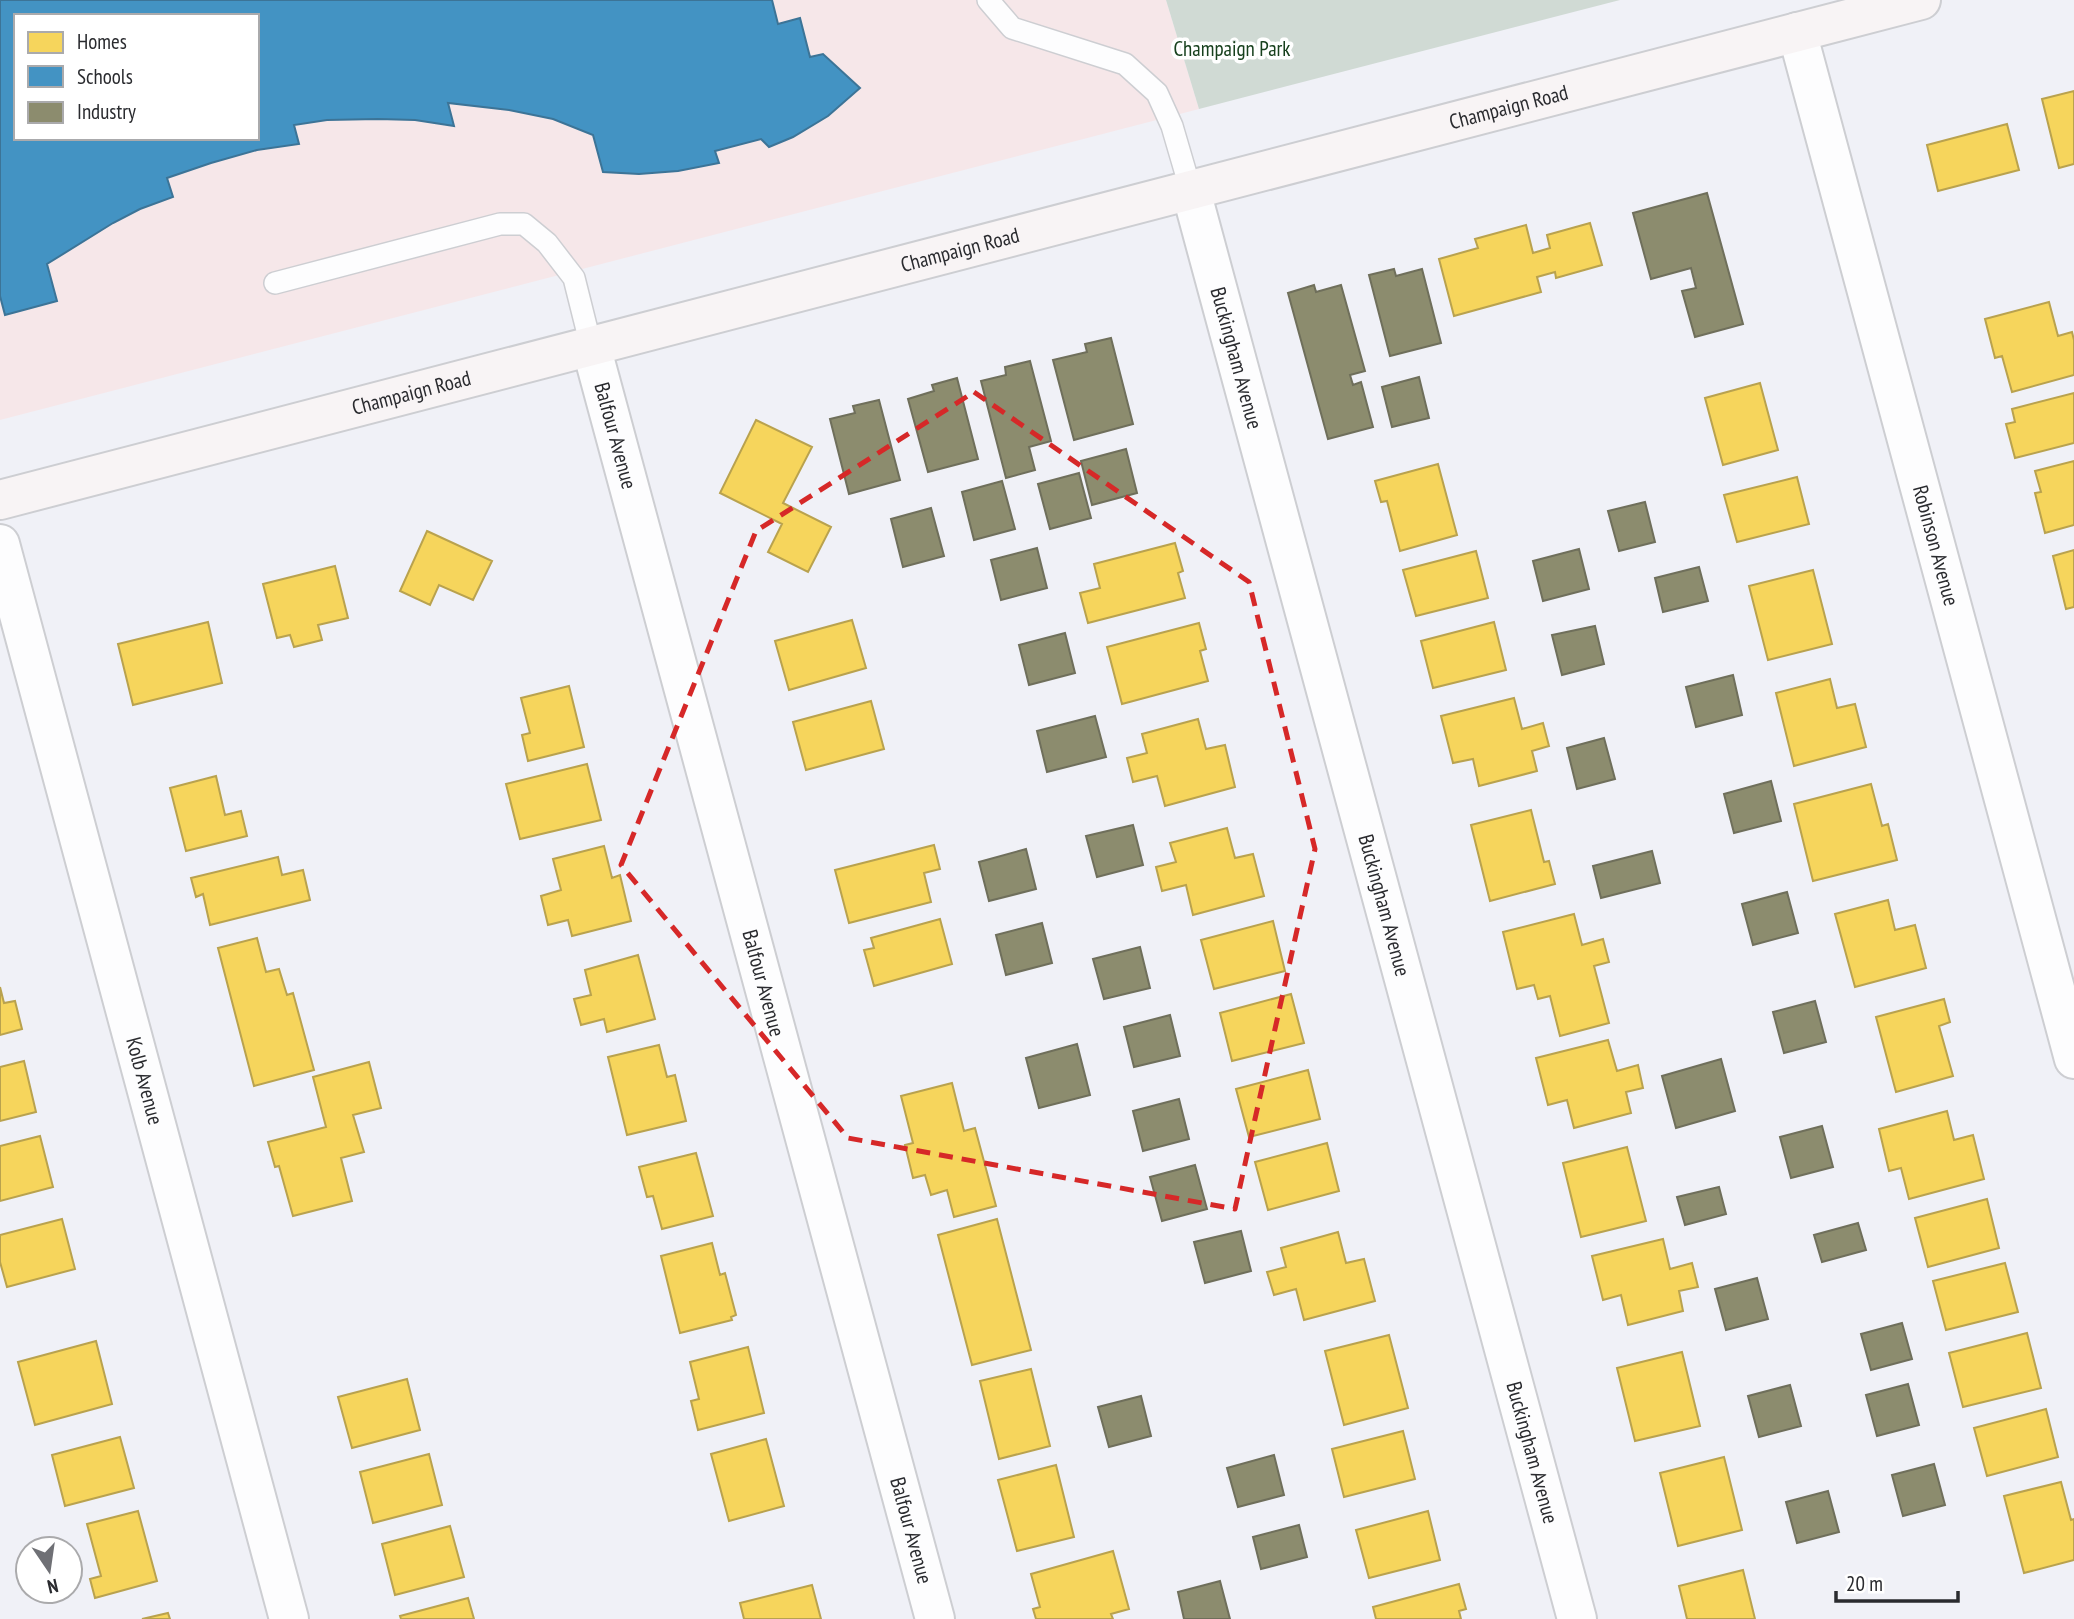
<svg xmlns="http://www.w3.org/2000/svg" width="2074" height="1619" viewBox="0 0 2074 1619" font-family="'PT Sans Narrow',sans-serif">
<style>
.education{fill:#f6e7e9;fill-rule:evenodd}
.green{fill:#d0dad4}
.homes{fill:#f6d55c;stroke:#b9a24e;stroke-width:2}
.schools{fill:#4393c3;stroke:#3c7497;stroke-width:2;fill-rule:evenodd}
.industry{fill:#8c8c6e;stroke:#6f6f5b;stroke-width:2}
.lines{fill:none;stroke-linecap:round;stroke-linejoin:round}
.lane-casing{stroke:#cdced2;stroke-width:24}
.street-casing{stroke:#cdced2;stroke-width:42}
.secondary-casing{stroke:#cdced2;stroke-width:42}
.lane{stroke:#fdfdfe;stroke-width:21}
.street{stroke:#fdfdfe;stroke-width:38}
.secondary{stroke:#f8f4f5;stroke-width:38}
.marked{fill:none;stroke:#d62828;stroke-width:5;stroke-dasharray:14 9;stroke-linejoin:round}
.labels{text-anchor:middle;stroke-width:7;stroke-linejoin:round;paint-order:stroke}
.park-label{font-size:21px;fill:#17401d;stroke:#fff}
.street-label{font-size:21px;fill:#2a2b2f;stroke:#fff}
</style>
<rect width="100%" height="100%" fill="#f0f1f7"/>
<!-- education -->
<path class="education" d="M 0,0 L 1166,0 L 1199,109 L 0,420 ZM 16,16 L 257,16 L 257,138 L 16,138 Z"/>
<!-- green -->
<path class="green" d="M 1166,0 L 1620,0 L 1199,109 Z"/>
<!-- homes -->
<path class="homes" d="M 2074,91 L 2074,164 L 2059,168 L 2042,99 Z
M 2007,124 L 2019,170 L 1938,191 L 1927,145 Z
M 1590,223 L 1602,265 L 1556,278 L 1555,272 L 1537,277 L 1541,292 L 1454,316 L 1439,259 L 1478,248 L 1475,239 L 1526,225 L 1533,253 L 1550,248 L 1547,235 Z
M 2049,302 L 2058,336 L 2072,332 L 2074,340 L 2074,375 L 2012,392 L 2002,356 L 1995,358 L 1985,319 Z
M 1760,383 L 1778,450 L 1723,465 L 1705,398 Z
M 2074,393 L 2074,443 L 2015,458 L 2006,424 L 2015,422 L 2012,409 Z
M 756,420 L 812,447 L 783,503 L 831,527 L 808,572 L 768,552 L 782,524 L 720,493 Z
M 2074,461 L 2074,525 L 2045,533 L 2035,493 L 2041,492 L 2035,471 Z
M 1438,464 L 1457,535 L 1400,551 L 1387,501 L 1381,502 L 1375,481 Z
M 1797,477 L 1809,524 L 1737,542 L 1724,495 Z
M 427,531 L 492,561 L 473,600 L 439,585 L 430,605 L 400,591 Z
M 1175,543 L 1183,571 L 1178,573 L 1185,598 L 1088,623 L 1080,593 L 1100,588 L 1094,564 Z
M 2074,550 L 2074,607 L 2066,609 L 2053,556 Z
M 1476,551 L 1488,598 L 1416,616 L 1403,570 Z
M 335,566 L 348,618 L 318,625 L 322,640 L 294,647 L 290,635 L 277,638 L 263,584 Z
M 1813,570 L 1832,644 L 1768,660 L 1749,586 Z
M 852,620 L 866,668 L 789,690 L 775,641 Z
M 208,622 L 222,683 L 133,705 L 118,644 Z
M 1494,622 L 1506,670 L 1433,688 L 1421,641 Z
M 1199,623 L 1206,649 L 1200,651 L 1208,681 L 1122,704 L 1107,647 Z
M 1830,679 L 1837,708 L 1855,704 L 1866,747 L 1794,766 L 1776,693 Z
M 569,686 L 584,747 L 528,761 L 522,735 L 530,733 L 521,698 Z
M 1514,698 L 1522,729 L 1543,723 L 1549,746 L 1532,751 L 1537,771 L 1479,786 L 1473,759 L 1453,763 L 1441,716 Z
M 871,701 L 884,749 L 806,770 L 793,722 Z
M 1198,719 L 1206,749 L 1225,745 L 1235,787 L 1165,806 L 1157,776 L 1133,782 L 1127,758 L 1147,753 L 1142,734 Z
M 587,764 L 601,820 L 520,839 L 506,784 Z
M 216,776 L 225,815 L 241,811 L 247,836 L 186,851 L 170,788 Z
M 1871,784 L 1882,826 L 1888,824 L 1897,860 L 1813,881 L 1794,804 Z
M 1531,810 L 1544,862 L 1549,861 L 1555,884 L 1490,901 L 1471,825 Z
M 1227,828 L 1235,858 L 1253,854 L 1264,896 L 1193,915 L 1186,885 L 1162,891 L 1156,867 L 1176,862 L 1170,843 Z
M 934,845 L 940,869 L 924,873 L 931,902 L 849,923 L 835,870 Z
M 604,846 L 612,878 L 620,875 L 631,921 L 572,936 L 568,920 L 548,925 L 541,896 L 561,890 L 553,859 Z
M 278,857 L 282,875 L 303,870 L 310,900 L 210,925 L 203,894 L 196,897 L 191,878 Z
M 1888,900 L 1895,930 L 1915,925 L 1926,968 L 1855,987 L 1835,914 Z
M 1574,914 L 1582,945 L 1603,939 L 1609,962 L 1594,966 L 1609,1023 L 1560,1036 L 1550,996 L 1538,999 L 1534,985 L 1517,989 L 1503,932 Z
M 940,919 L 952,964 L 874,986 L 864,950 L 874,948 L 871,938 Z
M 1273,921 L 1285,971 L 1214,989 L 1201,940 Z
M 257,938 L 266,972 L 279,969 L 287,995 L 293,993 L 314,1070 L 254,1086 L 218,948 Z
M 638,955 L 655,1019 L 607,1032 L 604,1019 L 581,1025 L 574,999 L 591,995 L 585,970 Z
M 0,987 L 4,1003 L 15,1001 L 22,1029 L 0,1035 Z
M 1291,994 L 1304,1043 L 1232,1061 L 1220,1013 Z
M 1944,999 L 1950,1022 L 1939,1026 L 1953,1076 L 1896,1092 L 1876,1017 Z
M 1608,1040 L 1617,1071 L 1638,1065 L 1643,1088 L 1626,1092 L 1631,1113 L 1574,1128 L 1567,1100 L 1548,1105 L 1536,1058 Z
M 659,1045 L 667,1077 L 675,1075 L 686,1121 L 627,1135 L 608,1057 Z
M 24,1061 L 36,1112 L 0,1121 L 0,1067 Z
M 369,1062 L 381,1108 L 353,1115 L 364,1152 L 341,1158 L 352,1201 L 293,1216 L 279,1166 L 275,1167 L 268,1142 L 326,1127 L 313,1077 Z
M 1308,1070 L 1320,1119 L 1249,1137 L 1236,1089 Z
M 952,1083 L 964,1131 L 975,1128 L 996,1206 L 954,1217 L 947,1190 L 931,1195 L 925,1175 L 913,1178 L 905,1145 L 913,1143 L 901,1096 Z
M 1947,1111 L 1954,1140 L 1973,1135 L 1984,1179 L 1909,1199 L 1901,1168 L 1889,1171 L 1879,1129 Z
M 40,1136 L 53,1187 L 0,1201 L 0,1146 Z
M 1327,1143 L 1339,1191 L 1268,1210 L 1255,1162 Z
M 1627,1147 L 1646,1221 L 1581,1237 L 1563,1163 Z
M 696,1153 L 713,1216 L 662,1229 L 653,1196 L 647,1197 L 639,1167 Z
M 1987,1199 L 1999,1248 L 1928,1267 L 1915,1218 Z
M 62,1219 L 75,1269 L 7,1287 L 0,1262 L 0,1235 Z
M 997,1219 L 1031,1350 L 972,1365 L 938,1235 Z
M 1338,1232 L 1346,1263 L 1364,1259 L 1375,1301 L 1304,1320 L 1296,1289 L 1274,1295 L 1267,1272 L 1286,1267 L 1281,1248 Z
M 1663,1239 L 1670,1269 L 1692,1263 L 1698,1287 L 1679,1291 L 1683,1311 L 1628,1325 L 1621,1295 L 1603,1300 L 1592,1256 Z
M 712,1243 L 720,1275 L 725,1273 L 736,1315 L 731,1317 L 732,1320 L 680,1333 L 661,1256 Z
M 2005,1263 L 2018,1312 L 1946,1330 L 1933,1281 Z
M 2027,1333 L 2041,1388 L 1963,1407 L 1949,1353 Z
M 1389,1335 L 1408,1408 L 1344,1425 L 1325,1351 Z
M 96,1341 L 112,1404 L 35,1425 L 18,1362 Z
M 748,1347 L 764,1413 L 698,1430 L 691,1401 L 699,1399 L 690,1362 Z
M 1682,1352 L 1700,1426 L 1635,1441 L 1617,1368 Z
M 1031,1369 L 1050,1446 L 999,1459 L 980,1381 Z
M 407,1379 L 420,1430 L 352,1448 L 338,1397 Z
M 2046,1409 L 2058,1457 L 1987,1476 L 1974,1428 Z
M 1403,1431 L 1415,1479 L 1344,1497 L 1332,1449 Z
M 120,1437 L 134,1488 L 65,1506 L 52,1455 Z
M 766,1439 L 784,1506 L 729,1521 L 711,1454 Z
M 429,1454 L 442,1505 L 373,1523 L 360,1472 Z
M 1724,1457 L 1742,1530 L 1678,1546 L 1660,1473 Z
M 1056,1465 L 1074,1537 L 1017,1551 L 998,1480 Z
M 2061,1482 L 2071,1520 L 2074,1519 L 2074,1560 L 2024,1573 L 2004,1496 Z
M 138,1511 L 157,1581 L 95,1598 L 90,1579 L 101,1576 L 87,1524 Z
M 1428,1511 L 1440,1560 L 1369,1578 L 1356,1530 Z
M 450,1526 L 464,1577 L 395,1595 L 382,1544 Z
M 1113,1551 L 1129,1609 L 1111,1614 L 1113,1619 L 1036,1619 L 1033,1609 L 1040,1607 L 1031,1574 Z
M 1743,1570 L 1755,1619 L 1687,1619 L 1679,1586 Z
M 1459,1584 L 1466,1609 L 1459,1611 L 1461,1619 L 1376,1619 L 1373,1607 Z
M 812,1585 L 821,1619 L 744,1619 L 740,1603 Z
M 468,1598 L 474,1619 L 401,1619 L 400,1616 Z
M 168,1613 L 170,1619 L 142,1619 Z"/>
<!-- schools -->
<path class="schools" d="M 0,0 L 772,0 L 778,24 L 800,18 L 810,57 L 823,54 L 860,88 L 828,116 L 793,137 L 769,147 L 761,139 L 715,151 L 719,163 L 678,171 L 639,174 L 603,172 L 593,135 L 553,119 L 509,110 L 448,103 L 454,126 L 415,120 L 378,119 L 327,120 L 294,125 L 299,144 L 257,150 L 211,163 L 167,178 L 173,197 L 140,209 L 113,223 L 47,264 L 57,301 L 5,315 L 0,296 ZM 16,16 L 257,16 L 257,138 L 16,138 Z"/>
<!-- industry -->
<path class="industry" d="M 1707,193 L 1743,324 L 1695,337 L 1682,291 L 1696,288 L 1691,268 L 1651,279 L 1633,213 Z
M 1394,269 L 1396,276 L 1422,269 L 1441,343 L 1390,356 L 1369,275 Z
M 1314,285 L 1316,292 L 1341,285 L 1365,371 L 1350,375 L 1353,385 L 1361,382 L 1373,427 L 1328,439 L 1288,293 Z
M 1111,338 L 1133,424 L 1074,440 L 1053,360 L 1087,352 L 1085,344 Z
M 1030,361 L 1051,441 L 1029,447 L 1035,470 L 1006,478 L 981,381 L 1006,375 L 1005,367 Z
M 1419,377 L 1429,418 L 1392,427 L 1382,387 Z
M 957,378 L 978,459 L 928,472 L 908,399 L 934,391 L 932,385 Z
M 879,400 L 900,480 L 849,494 L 830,419 L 855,413 L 853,406 Z
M 1126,449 L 1137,493 L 1092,505 L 1081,461 Z
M 1079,473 L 1091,518 L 1050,529 L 1038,484 Z
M 1002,481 L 1015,529 L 974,540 L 962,492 Z
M 1645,502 L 1655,542 L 1619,551 L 1608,511 Z
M 931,508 L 944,556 L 903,567 L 891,519 Z
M 1037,548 L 1047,588 L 1001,600 L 991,560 Z
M 1579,549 L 1589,589 L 1543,601 L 1533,561 Z
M 1699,567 L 1708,601 L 1663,612 L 1655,578 Z
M 1595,626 L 1604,664 L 1562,675 L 1552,635 Z
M 1065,633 L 1075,673 L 1029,685 L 1019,645 Z
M 1733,675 L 1742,715 L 1696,727 L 1686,687 Z
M 1095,716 L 1106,757 L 1047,772 L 1037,731 Z
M 1604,738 L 1615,779 L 1577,789 L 1567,748 Z
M 1771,781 L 1781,821 L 1734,833 L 1724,794 Z
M 1133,825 L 1143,865 L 1097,877 L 1086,836 Z
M 1026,849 L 1036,889 L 989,901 L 979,862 Z
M 1652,851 L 1660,883 L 1601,898 L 1593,866 Z
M 1787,892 L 1798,933 L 1753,945 L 1742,904 Z
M 1042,923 L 1052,963 L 1006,975 L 996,935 Z
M 1140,947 L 1150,988 L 1104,999 L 1093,959 Z
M 1815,1001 L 1826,1042 L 1784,1053 L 1773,1012 Z
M 1170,1015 L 1180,1056 L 1134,1067 L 1124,1027 Z
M 1077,1044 L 1090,1095 L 1039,1108 L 1026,1058 Z
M 1721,1059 L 1735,1111 L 1676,1128 L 1662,1076 Z
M 1179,1099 L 1189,1139 L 1143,1151 L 1133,1111 Z
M 1822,1126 L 1833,1167 L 1791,1178 L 1780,1137 Z
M 1195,1165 L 1207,1209 L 1162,1221 L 1150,1177 Z
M 1719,1187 L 1726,1214 L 1685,1225 L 1677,1197 Z
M 1858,1223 L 1866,1250 L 1822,1262 L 1814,1235 Z
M 1241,1231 L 1251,1271 L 1205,1283 L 1194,1242 Z
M 1757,1278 L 1768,1319 L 1726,1330 L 1715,1289 Z
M 1902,1323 L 1912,1359 L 1871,1370 L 1861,1334 Z
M 1908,1384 L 1919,1425 L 1877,1436 L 1866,1395 Z
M 1790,1385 L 1801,1426 L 1759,1437 L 1748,1396 Z
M 1141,1396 L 1151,1436 L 1109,1447 L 1098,1407 Z
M 1274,1455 L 1284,1495 L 1238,1507 L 1227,1468 Z
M 1934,1464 L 1945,1505 L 1903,1516 L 1892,1475 Z
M 1828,1491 L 1839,1532 L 1797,1543 L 1786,1502 Z
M 1299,1525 L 1307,1557 L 1261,1569 L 1253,1537 Z
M 1220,1581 L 1230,1619 L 1184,1619 L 1178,1592 Z"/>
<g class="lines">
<defs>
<path id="lane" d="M 988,0 L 1012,28 L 1125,64 L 1157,93 L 1172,126 L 1191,191
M 275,283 L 500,224 L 524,224 L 547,243 L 574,278 L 591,346"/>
<g id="street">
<path id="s1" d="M 1797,32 L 2074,1059"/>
<path id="s2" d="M 1191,191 L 1577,1619"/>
<path id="s3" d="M 591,346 L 935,1619"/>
<path id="s4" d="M 0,544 L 289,1619"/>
</g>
<g id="secondary">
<path id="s5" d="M 0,500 L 1921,0"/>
</g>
</defs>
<!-- lane casing -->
<use href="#lane" class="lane-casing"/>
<!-- street casing -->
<use href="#street" class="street-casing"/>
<!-- secondary casing -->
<use href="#secondary" class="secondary-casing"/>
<!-- lane -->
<use href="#lane" class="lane"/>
<!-- street -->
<use href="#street" class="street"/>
<!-- secondary -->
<use href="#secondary" class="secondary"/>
</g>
<!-- marked area -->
<path class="marked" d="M 974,392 L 1249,582 L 1315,849 L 1235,1209 L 848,1138 L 621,865 L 756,531 Z"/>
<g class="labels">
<!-- park labels -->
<g class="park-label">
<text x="1232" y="56">Champaign Park</text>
</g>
<!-- street labels -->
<g class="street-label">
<text dy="7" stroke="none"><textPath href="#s5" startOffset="1559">Champaign Road</textPath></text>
<text dy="7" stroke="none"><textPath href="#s5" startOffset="992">Champaign Road</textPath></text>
<text dy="7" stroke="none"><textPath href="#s2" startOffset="173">Buckingham Avenue</textPath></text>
<text dy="7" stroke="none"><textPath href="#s5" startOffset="425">Champaign Road</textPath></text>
<text dy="7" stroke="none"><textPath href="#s3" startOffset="93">Balfour Avenue</textPath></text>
<text dy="7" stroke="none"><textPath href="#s1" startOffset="532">Robinson Avenue</textPath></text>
<text dy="7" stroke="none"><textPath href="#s2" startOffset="740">Buckingham Avenue</textPath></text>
<text dy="7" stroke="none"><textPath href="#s3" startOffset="660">Balfour Avenue</textPath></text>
<text dy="7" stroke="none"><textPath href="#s4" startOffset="556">Kolb Avenue</textPath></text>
<text dy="7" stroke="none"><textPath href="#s2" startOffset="1307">Buckingham Avenue</textPath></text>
<text dy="7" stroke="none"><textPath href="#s3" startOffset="1227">Balfour Avenue</textPath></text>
</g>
</g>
<!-- legend -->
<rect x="14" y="14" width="245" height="126" fill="#ffffff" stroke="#aaaaac" stroke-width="2"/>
<rect x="28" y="32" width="35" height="21" fill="#f6d55c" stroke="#aaaaac" stroke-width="2"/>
<text x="77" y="49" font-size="21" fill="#2a2b2f">Homes</text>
<rect x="28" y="66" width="35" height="21" fill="#4393c3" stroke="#aaaaac" stroke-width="2"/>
<text x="77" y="84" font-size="21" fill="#2a2b2f">Schools</text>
<rect x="28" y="102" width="35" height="21" fill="#8c8c6e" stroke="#aaaaac" stroke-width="2"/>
<text x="77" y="119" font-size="21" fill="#2a2b2f">Industry</text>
<!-- north arrow -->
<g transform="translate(49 1570) rotate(167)"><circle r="33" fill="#ffffff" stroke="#aaaaac" stroke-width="2"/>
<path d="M0-5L12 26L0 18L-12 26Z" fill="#6f7075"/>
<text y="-10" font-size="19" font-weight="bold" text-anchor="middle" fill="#2a2b2f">N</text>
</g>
<!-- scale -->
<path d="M1836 1591v10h122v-10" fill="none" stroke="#2a2b2f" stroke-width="3.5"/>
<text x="1846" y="1591" font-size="21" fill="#2a2b2f" stroke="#ffffff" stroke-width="5" paint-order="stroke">20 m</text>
</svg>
